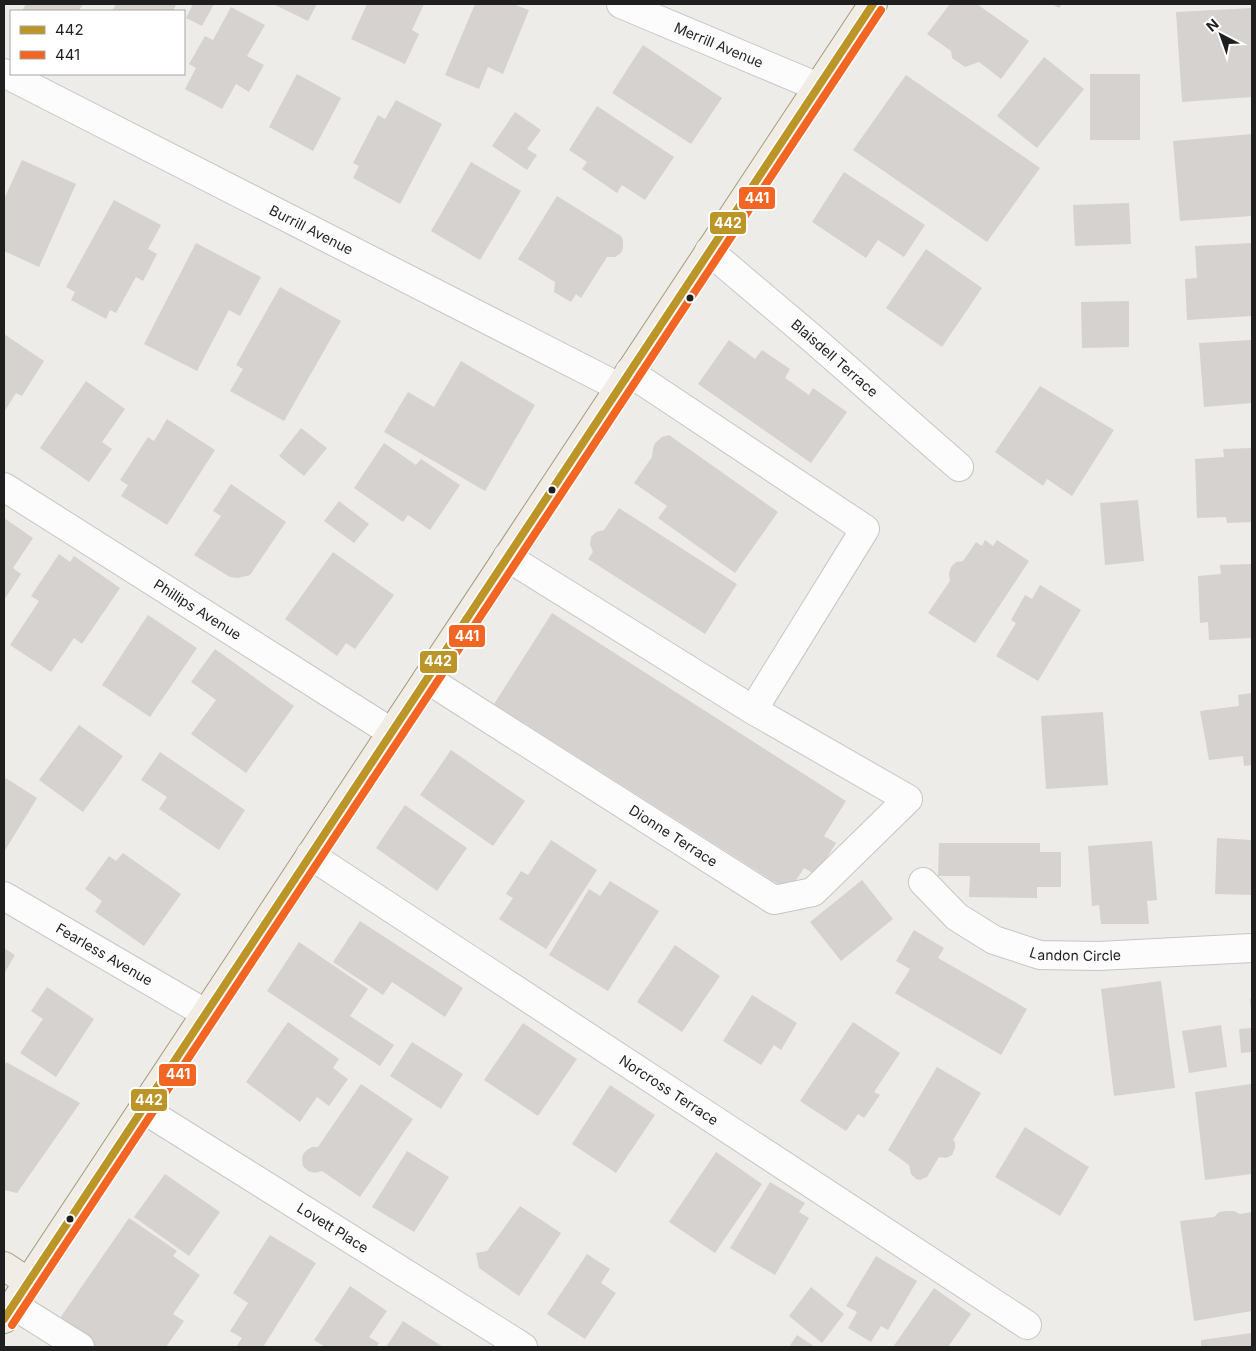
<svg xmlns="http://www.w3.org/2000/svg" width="1256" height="1351" viewBox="0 0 1256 1351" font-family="Inter,sans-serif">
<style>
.building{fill:#d5d2cf}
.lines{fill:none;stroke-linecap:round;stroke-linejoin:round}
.minor-casing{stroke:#c6c6c4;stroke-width:30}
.major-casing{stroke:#a59a84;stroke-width:30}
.minor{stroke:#fcfcfc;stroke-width:28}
.major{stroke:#f1ece5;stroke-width:28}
.bus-1-casing{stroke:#fff;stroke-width:11}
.bus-2-casing{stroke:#fff;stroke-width:11}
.bus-1{stroke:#bc9528;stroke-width:8}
.bus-2{stroke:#f26522;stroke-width:8}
.bus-dot{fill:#1f1f1f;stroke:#fff;stroke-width:2}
.labels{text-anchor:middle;stroke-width:5;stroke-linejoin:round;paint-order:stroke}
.street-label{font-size:14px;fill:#1f1f1f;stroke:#fff}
.line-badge{stroke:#fff;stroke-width:2}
.badge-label{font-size:14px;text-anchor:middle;font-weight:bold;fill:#fff}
</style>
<rect width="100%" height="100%" fill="#eeece8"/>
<!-- building -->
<path class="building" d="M 26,4 L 83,4 L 79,11 L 22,11 Z
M 116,4 L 174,4 L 176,5 L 173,11 L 112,11 Z
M 193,4 L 214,4 L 202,26 L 186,18 Z
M 273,4 L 317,4 L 308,21 Z
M 367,4 L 424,4 L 412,30 L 419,34 L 405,64 L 351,39 Z
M 475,4 L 513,4 L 529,10 L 503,74 L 488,67 L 479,89 L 445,75 Z
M 950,4 L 977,4 L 1029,41 L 1001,79 L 979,62 L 965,67 L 952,58 L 951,51 L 927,34 Z
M 1052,4 L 1062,4 L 1059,8 Z
M 231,7 L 265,25 L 247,56 L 264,65 L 249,92 L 236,84 L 222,109 L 185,89 L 196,68 L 189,64 L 205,36 L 213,40 Z
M 1252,8 L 1252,97 L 1182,102 L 1176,12 Z
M 643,45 L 722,98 L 691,144 L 612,93 Z
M 1044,57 L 1084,89 L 1037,148 L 997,116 Z
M 297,74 L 341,98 L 313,151 L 269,127 Z
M 1090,74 L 1140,74 L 1140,140 L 1090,140 Z
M 906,75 L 1040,168 L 987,242 L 853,150 Z
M 396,100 L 442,124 L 400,204 L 353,178 L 359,166 L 353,163 L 378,115 L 385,119 Z
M 597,106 L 674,157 L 645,200 L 622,185 L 617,193 L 582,169 L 587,162 L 569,150 Z
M 515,112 L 541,130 L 527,149 L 537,155 L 527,170 L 492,146 Z
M 1252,134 L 1252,216 L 1180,221 L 1173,141 Z
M 22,160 L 76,184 L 39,267 L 4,251 L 4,199 Z
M 471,162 L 521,191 L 480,260 L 431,231 Z
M 844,172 L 925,225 L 904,257 L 878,240 L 866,258 L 812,222 Z
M 557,196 L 621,236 L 623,240 L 623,248 L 621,253 L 615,257 L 607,257 L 581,298 L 576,294 L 571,302 L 554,292 L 555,282 L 518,259 Z
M 114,200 L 161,225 L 148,249 L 157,254 L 143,281 L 136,277 L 116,313 L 110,310 L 106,319 L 71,300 L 75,292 L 66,287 Z
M 1129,203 L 1131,244 L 1075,246 L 1073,205 Z
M 196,243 L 261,277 L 240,316 L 229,310 L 197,371 L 144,344 Z
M 1252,243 L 1252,316 L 1187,320 L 1185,279 L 1197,278 L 1195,246 Z
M 926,249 L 982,288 L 942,347 L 886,308 Z
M 280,287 L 341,321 L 284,421 L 230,391 L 243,369 L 236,365 Z
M 1129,301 L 1129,347 L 1082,348 L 1081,302 Z
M 4,334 L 44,361 L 22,396 L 16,393 L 4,412 Z
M 729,340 L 755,359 L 762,350 L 790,369 L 785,378 L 809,395 L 813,388 L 847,412 L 811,463 L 698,384 Z
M 1252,340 L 1252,403 L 1204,407 L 1199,343 Z
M 461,361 L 535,405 L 485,491 L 384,432 L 408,392 L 434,407 Z
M 86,381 L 125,409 L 102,442 L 112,449 L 89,482 L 40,448 Z
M 1040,386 L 1114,430 L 1072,496 L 1047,479 L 1043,486 L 995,452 Z
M 167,419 L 215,450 L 167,525 L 121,496 L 128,485 L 120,480 L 148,437 L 154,441 Z
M 301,428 L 327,448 L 304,476 L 279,456 Z
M 669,435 L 778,512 L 735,573 L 658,518 L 667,506 L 634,483 L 652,457 L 653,449 L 655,443 L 662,437 Z
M 384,443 L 416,465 L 421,459 L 460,485 L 430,530 L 408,515 L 403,522 L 354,488 Z
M 1252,448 L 1252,522 L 1227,523 L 1226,517 L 1197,518 L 1195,459 L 1224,457 L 1223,449 Z
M 231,484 L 286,522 L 250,575 L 238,578 L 230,577 L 194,555 L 221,516 L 213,511 Z
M 1138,500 L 1144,561 L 1105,565 L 1100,503 Z
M 339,501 L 369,524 L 354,543 L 324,521 Z
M 619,508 L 737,584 L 705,634 L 588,559 L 593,552 L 590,544 L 591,537 L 596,532 L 604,530 Z
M 4,518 L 33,538 L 13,568 L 21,574 L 4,600 Z
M 985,540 L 993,546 L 997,540 L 1029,561 L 975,643 L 928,613 L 950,581 L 949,574 L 951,567 L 956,562 L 963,561 L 976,542 L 982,546 Z
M 333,552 L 394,595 L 355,649 L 346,643 L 337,656 L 285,619 Z
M 59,554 L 70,562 L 74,556 L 120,588 L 82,644 L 74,638 L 51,672 L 10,645 L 39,601 L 31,596 Z
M 1251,564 L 1251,570 L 1252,570 L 1252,638 L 1209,640 L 1208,622 L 1200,623 L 1198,576 L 1221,574 L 1220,565 Z
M 1040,585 L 1081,610 L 1038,681 L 996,656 L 1016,623 L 1011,620 L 1025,595 L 1032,599 Z
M 552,613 L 846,801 L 824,836 L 836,843 L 816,875 L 804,868 L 789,891 L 494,704 Z
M 148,615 L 197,648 L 150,717 L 102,685 Z
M 215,649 L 294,706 L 246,773 L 191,734 L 216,700 L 191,682 Z
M 1252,693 L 1252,765 L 1244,766 L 1243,756 L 1209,760 L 1200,711 L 1239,706 L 1238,695 Z
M 1103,712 L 1108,785 L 1046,789 L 1041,716 Z
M 79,725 L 123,756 L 83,812 L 39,780 Z
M 451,750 L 525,801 L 493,846 L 420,795 Z
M 160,752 L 245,810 L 219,850 L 159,809 L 167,797 L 141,780 Z
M 4,777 L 37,798 L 4,852 Z
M 405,805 L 467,848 L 437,891 L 376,848 Z
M 1217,838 L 1252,840 L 1252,895 L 1215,894 Z
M 551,840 L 597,870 L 546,949 L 499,919 L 513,898 L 506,894 L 521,871 L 528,875 Z
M 1152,841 L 1157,900 L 1147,901 L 1149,924 L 1101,924 L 1099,905 L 1092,906 L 1088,846 Z
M 939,843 L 1040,843 L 1040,852 L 1061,852 L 1061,887 L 1037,887 L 1037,898 L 969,897 L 970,876 L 938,876 Z
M 123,853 L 181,894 L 144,946 L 95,912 L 102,901 L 85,889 L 109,856 L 116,861 Z
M 862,880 L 893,919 L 841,961 L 810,922 Z
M 610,881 L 659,911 L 608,991 L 549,955 L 589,889 L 600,896 Z
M 360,921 L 463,988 L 445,1017 L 392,982 L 383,995 L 333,962 Z
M 914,930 L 944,948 L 938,958 L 1027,1009 L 1001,1055 L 895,993 L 910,969 L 896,961 Z
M 299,942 L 368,989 L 350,1016 L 394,1045 L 380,1066 L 267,991 Z
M 675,945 L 720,976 L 682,1032 L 637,1002 Z
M 4,948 L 15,955 L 4,974 Z
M 1161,981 L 1175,1088 L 1114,1096 L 1101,989 Z
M 47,987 L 94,1019 L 56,1077 L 20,1053 L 43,1019 L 31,1011 Z
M 752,995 L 797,1023 L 781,1050 L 774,1045 L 761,1065 L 723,1041 Z
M 1250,999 L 1252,999 L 1252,1011 L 1251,1011 Z
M 288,1022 L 339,1059 L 333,1068 L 348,1079 L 329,1106 L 317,1097 L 300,1122 L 246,1082 Z
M 853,1022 L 900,1053 L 874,1092 L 880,1095 L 864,1118 L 858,1114 L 846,1131 L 800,1101 Z
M 523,1023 L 577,1059 L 538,1116 L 484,1080 Z
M 1221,1025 L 1227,1067 L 1189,1073 L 1182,1031 Z
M 1252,1028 L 1252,1052 L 1241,1053 L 1239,1029 Z
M 412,1042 L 463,1074 L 441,1109 L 390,1076 Z
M 6,1062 L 80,1103 L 17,1193 L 4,1190 L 4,1067 Z
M 937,1067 L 981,1093 L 953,1140 L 955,1142 L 955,1148 L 952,1155 L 946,1158 L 939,1157 L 927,1177 L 920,1180 L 916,1179 L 911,1174 L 909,1165 L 888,1150 Z
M 361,1084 L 413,1119 L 360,1197 L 322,1171 L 315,1173 L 308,1171 L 303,1166 L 302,1159 L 303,1154 L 307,1150 L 312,1147 L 318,1147 Z
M 1251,1084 L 1252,1090 L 1252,1174 L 1205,1180 L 1195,1092 Z
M 610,1085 L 655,1115 L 616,1173 L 572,1144 Z
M 1025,1127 L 1089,1167 L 1060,1216 L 995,1177 Z
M 407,1151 L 449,1177 L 414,1232 L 372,1207 Z
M 716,1152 L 762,1184 L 715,1253 L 669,1222 Z
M 165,1174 L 220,1212 L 189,1256 L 134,1217 Z
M 770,1182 L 805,1203 L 799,1212 L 809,1218 L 775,1275 L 730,1248 Z
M 520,1206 L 561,1233 L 519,1296 L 479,1268 L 476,1253 L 487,1251 Z
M 1226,1211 L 1234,1211 L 1240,1214 L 1252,1212 L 1252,1311 L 1194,1321 L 1180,1221 L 1214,1217 L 1219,1212 Z
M 129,1218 L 177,1251 L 173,1256 L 200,1275 L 173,1314 L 184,1321 L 166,1347 L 96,1347 L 58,1321 Z
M 270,1235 L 316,1263 L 263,1347 L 236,1347 L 242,1338 L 230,1331 L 248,1303 L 233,1293 Z
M 587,1254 L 610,1269 L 601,1283 L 616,1293 L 585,1339 L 547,1314 Z
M 876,1256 L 917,1281 L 888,1330 L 881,1326 L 871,1342 L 848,1328 L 857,1312 L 846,1306 Z
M 350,1286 L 387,1311 L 369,1337 L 379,1343 L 376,1347 L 325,1347 L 314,1340 Z
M 811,1287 L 844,1314 L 822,1343 L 789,1316 Z
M 934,1288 L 971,1314 L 948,1347 L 893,1347 Z
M 403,1321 L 443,1347 L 386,1347 Z
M 1252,1333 L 1252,1347 L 1201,1347 L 1201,1340 Z
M 797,1335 L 815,1347 L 789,1347 Z"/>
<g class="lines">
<defs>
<g id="minor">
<path id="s1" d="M 621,4 L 818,87"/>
<path id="s2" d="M 4,73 L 619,387"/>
<path id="s3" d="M 709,251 L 813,339 L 959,467"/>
<path id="s4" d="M 4,487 L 391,732"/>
<path d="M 507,557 L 753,710 L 865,529 L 629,372"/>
<path id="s5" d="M 427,679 L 774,900 L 813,892 L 908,799 L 753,710"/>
<path id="s6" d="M 310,855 L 1027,1325"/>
<path id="s7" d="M 923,882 L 957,917 L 994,940 L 1040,955 L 1099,956 L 1252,948"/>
<path id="s8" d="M 4,896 L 205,1013"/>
<path id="s9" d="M 143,1109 L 523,1347"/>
<path d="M 13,1305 L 80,1347"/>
</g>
<path id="major" d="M 4,1266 L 28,1282
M 4,1319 L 873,4"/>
</defs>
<!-- minor casing -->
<use href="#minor" class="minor-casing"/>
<!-- major casing -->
<use href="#major" class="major-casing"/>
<!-- minor -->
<use href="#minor" class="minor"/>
<!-- major -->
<use href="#major" class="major"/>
<defs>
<path id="bus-1" d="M 4,1319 L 873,4"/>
<path id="bus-2" d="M 12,1325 L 881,10"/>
</defs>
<!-- bus-1 casing -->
<use href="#bus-1" class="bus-1-casing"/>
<!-- bus-2 casing -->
<use href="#bus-2" class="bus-2-casing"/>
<!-- bus-1 -->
<use href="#bus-1" class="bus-1"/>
<!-- bus-2 -->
<use href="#bus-2" class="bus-2"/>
</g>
<!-- markers -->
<g class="bus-dot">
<circle cx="690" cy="298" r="4.5"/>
<circle cx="552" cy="490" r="4.5"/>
<circle cx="70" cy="1219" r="4.5"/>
</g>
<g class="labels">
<!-- street labels -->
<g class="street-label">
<text dy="5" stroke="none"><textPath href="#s1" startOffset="106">Merrill Avenue</textPath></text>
<text dy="5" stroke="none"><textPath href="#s2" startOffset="345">Burrill Avenue</textPath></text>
<text dy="5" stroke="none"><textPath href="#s3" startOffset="165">Blaisdell Terrace</textPath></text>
<text dy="5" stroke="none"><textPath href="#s4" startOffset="229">Phillips Avenue</textPath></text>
<text dy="5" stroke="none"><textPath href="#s5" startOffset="292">Dionne Terrace</textPath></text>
<text dy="5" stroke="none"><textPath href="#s7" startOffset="176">Landon Circle</textPath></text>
<text dy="5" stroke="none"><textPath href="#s8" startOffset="116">Fearless Avenue</textPath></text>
<text dy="5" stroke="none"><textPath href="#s6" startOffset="429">Norcross Terrace</textPath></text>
<text dy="5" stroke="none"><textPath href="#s9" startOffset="224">Lovett Place</textPath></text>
</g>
</g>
<g class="line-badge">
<rect x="738" y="186" width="38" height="24" rx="5" fill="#f26522"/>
<rect x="709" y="211" width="38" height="24" rx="5" fill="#bc9528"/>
<rect x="448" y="624" width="38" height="24" rx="5" fill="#f26522"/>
<rect x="419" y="650" width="39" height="24" rx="5" fill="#bc9528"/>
<rect x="158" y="1063" width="39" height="24" rx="5" fill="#f26522"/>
<rect x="130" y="1088" width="38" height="24" rx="5" fill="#bc9528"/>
</g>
<g class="badge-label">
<text x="757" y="203">441</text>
<text x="728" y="228">442</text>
<text x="467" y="641">441</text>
<text x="438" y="666">442</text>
<text x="178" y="1079">441</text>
<text x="149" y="1105">442</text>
</g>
<!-- border -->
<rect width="1256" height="1351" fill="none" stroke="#1f1f1f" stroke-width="10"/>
<!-- legend -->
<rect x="10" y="10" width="175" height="65" fill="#ffffff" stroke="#a5a5a5"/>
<rect x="20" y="26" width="25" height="8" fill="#bc9528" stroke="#a5a5a5"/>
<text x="55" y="35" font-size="15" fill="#1f1f1f">442</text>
<rect x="20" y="51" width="25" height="8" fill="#f26522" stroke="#a5a5a5"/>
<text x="55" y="60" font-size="15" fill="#1f1f1f">441</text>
<!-- north arrow -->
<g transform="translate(1221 35) rotate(319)" stroke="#ffffff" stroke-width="4" paint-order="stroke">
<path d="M0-4L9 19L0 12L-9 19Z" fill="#1f1f1f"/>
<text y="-8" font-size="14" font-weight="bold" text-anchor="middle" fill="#1f1f1f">N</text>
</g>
</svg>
